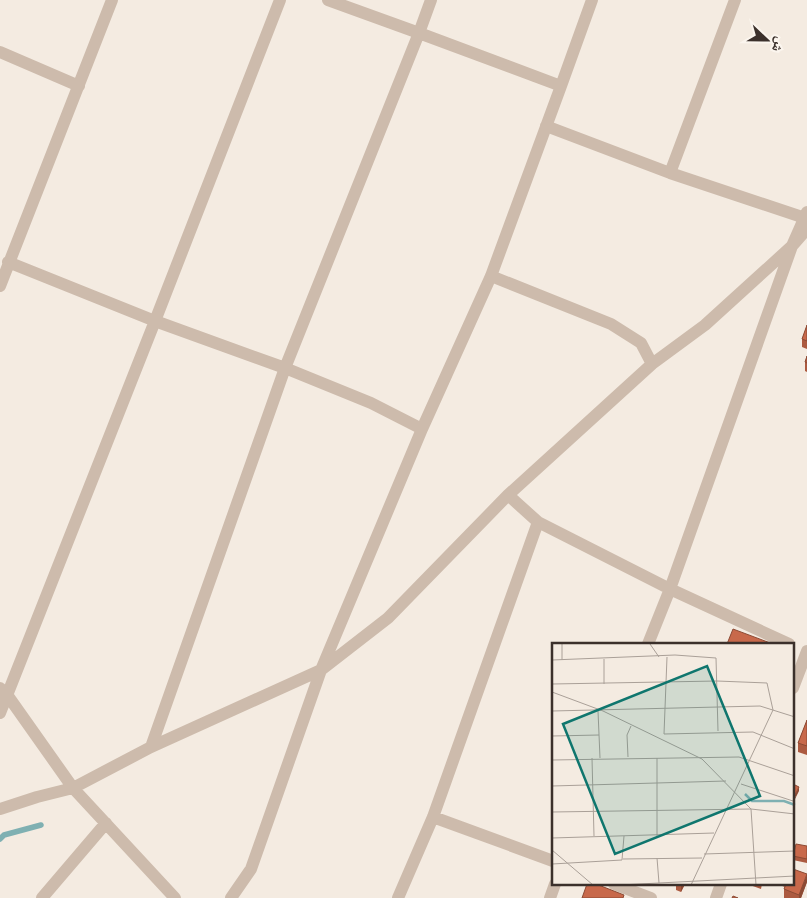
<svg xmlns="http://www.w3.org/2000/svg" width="807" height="898" viewBox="0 0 807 898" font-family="Figtree,'Noto Naskh Arabic',sans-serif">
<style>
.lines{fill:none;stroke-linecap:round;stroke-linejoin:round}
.stream{stroke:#7fb0b2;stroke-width:5.5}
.street{stroke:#cdbbac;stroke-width:12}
.wall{fill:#ac5a40}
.shaded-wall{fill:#8c4a34}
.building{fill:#c8694b;stroke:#8c4a34}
.inset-river{fill:none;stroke:#7fb0b2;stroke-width:2.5}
.inset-road{fill:none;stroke:#aaa098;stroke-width:1}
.view{fill:#0f766e;fill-opacity:0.15;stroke:#0f766e;stroke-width:2.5}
.inset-edge{fill:none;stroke:#3b302b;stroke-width:2.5}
</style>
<rect width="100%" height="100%" fill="#f4ebe1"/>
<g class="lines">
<!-- stream -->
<path class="stream" d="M 0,839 L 4,835 L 41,825"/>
<!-- street -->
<path class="street" d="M 328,0 L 419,33 L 561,86
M 0,52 L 79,86
M 546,126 L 670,173 L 805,218
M 670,173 L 735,0
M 8,262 L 155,321 L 285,368 L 371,403 L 422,429
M 491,276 L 611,324 L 641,343 L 652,364
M 0,286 L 112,0
M 508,495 L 538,522
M 648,644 L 670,589 L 792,246 L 807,212
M 0,688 L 8,696 L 73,788 L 175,898
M 793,688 L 807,651
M 0,713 L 155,321 L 280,0
M 151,747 L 285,368 L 419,33 L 431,0
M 0,809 L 37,797 L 73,788 L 151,747 L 321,670 L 388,618 L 508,495 L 652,364 L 705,325 L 792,246 L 807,229
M 433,817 L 553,861
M 614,884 L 651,898
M 42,898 L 106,823
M 231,898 L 251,869 L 321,670 L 422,429 L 491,276 L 561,86 L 592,0
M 398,898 L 433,817 L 538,522 L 670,589 L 789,644
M 550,898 L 555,884
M 716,898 L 721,884"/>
</g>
<!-- wall -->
<path class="wall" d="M 807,325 L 807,349 L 802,347 L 802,339 Z
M 807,356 L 807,372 L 805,371 L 805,362 Z
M 807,720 L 807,755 L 798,752 L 798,743 Z
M 807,846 L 807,863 L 793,860 L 793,856 Z
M 807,882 L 801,898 L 784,898 L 784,889 L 785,887 L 777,884 L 793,884 Z
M 676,884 L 685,884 L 681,892 L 676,890 Z
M 750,884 L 762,884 L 761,889 L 750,885 Z"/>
<!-- shaded-wall -->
<path class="shaded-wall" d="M 799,787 L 799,791 L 793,803 L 793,799 Z
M 807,874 L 807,882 L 801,898 L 799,898 L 799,895 Z
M 681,884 L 685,884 L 681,892 Z"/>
<!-- building -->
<path class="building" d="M 807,325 L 807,341 L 802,339 Z
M 807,356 L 807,363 L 805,362 Z
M 733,629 L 773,644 L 727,644 Z
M 807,720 L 807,746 L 798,743 Z
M 793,784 L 799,787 L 793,799 Z
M 796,844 L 807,846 L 807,859 L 793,856 Z
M 793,869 L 807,874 L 799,895 L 784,889 L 786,884 L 793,884 Z
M 587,884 L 596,884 L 624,895 L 623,898 L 582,898 Z
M 733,896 L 738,898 L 732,898 Z"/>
<!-- overview -->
<g transform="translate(552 643)">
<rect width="242" height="242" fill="#f4ebe1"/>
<path class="inset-river" d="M 193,151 L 200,158 L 232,158 L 243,162"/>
<path class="inset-road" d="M 10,1 L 10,17M 98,1 L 107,14M 115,14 L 112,91 L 201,89 L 243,106M 52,16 L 52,41M 0,17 L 123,12 L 164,15 L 166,88M 0,41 L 165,38 L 215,40 L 221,67 L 139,242M 0,49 L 51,68 L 150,116 L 199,166 L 243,171M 0,68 L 208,63 L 243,74M 46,68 L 48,115M 0,93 L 47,92M 76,114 L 75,92 L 79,83M 40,115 L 42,193M 105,115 L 105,193M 0,117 L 187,114 L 243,133M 189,141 L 241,158 L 243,153M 0,143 L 174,138M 0,169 L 199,166 L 204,242M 0,195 L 162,190M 0,207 L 41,242M 152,211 L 243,208M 105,215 L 107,240M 71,216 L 150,215M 0,221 L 70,217 L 72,193M 68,242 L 243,233"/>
<path class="view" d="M 155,23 L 208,153 L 63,211 L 11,81 Z"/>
<rect width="242" height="242" class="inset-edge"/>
</g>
<!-- north arrow -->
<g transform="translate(767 40) rotate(112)" stroke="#fbf5ee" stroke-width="4" paint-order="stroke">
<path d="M0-4L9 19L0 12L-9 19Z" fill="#3b302b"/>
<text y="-8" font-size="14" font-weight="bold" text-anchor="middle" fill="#3b302b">ش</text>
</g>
</svg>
